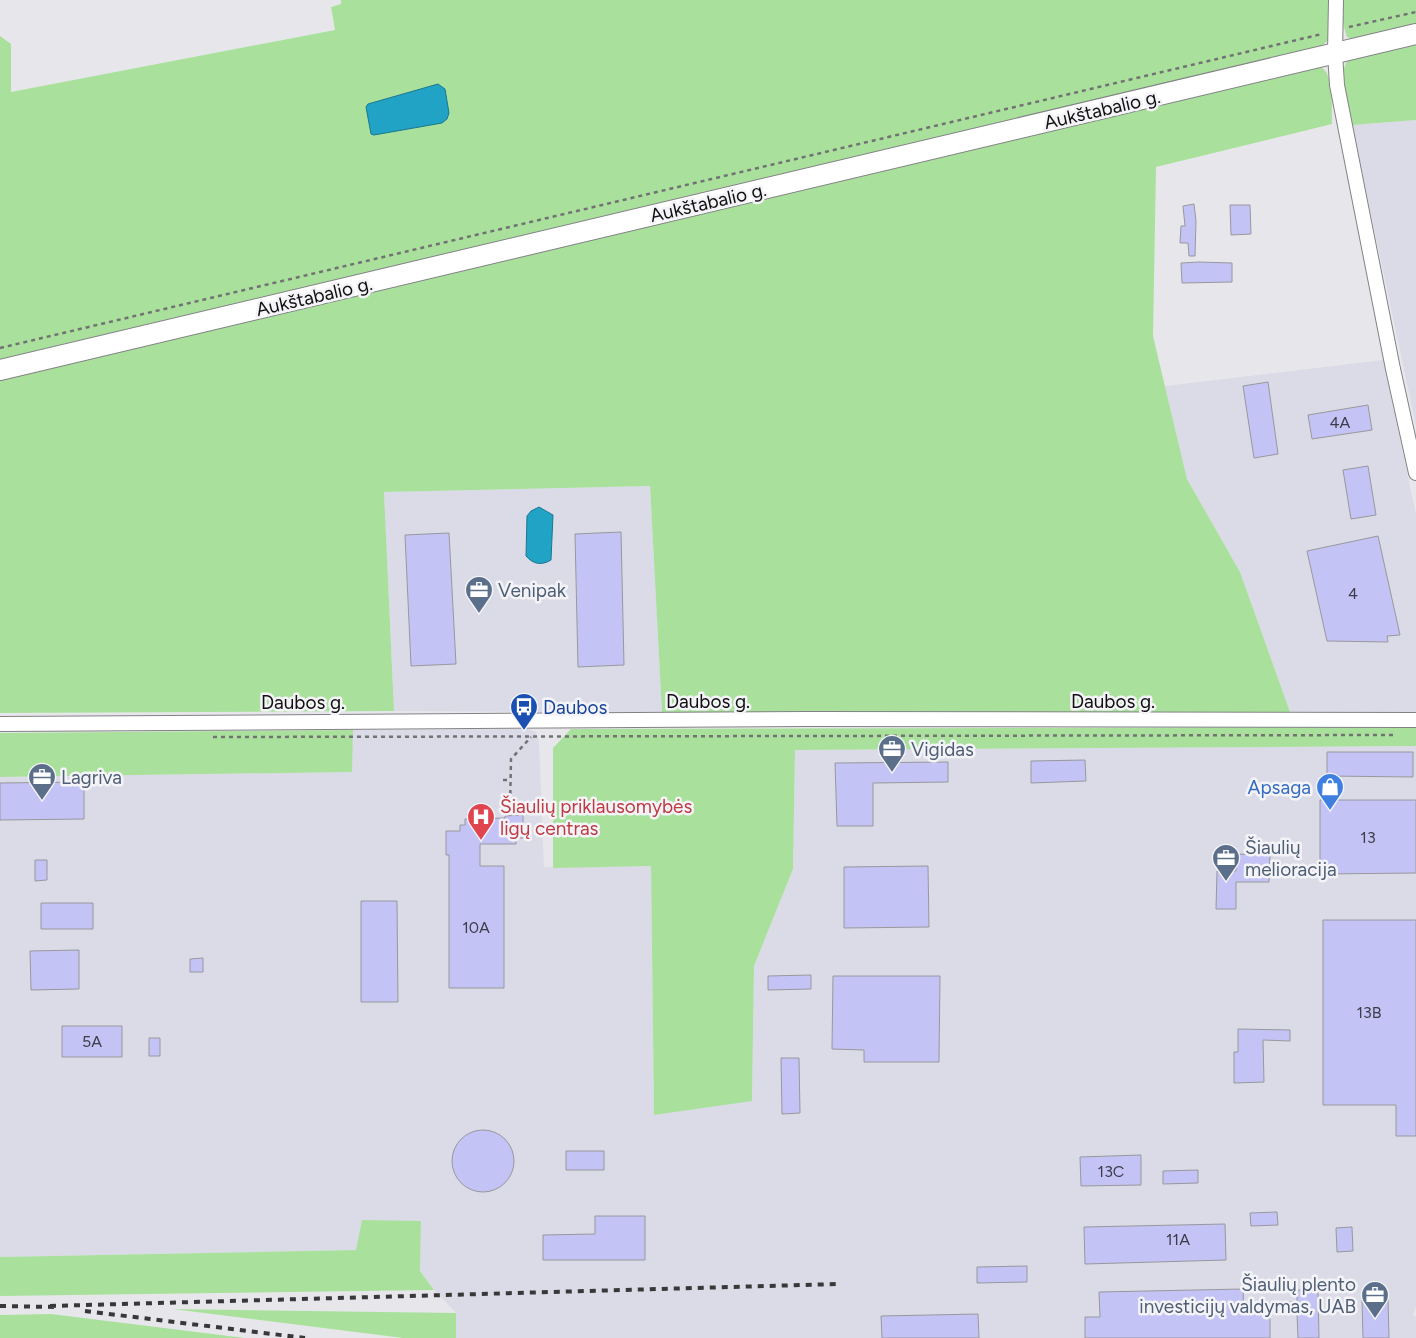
<svg xmlns="http://www.w3.org/2000/svg" width="1416" height="1338" viewBox="0 0 1416 1338" font-family="Figtree,sans-serif">
<style>
.built{fill:#dbdbe7}
.green{fill:#a9e19c}
.water{fill:#20a3c5;stroke:#1b778f}
.building{fill:#c4c3f5;stroke:#98989c}
.lines{fill:none;stroke-linecap:round;stroke-linejoin:round}
.minor-casing{stroke:#828286;stroke-width:16}
.secondary-casing{stroke:#828286;stroke-width:22}
.path{stroke:#727275;stroke-width:2.5;stroke-dasharray:4 4;stroke-linecap:butt}
.minor{stroke:#fff;stroke-width:14}
.secondary{stroke:#fff;stroke-width:20}
.rail{stroke:#383839;stroke-width:4;stroke-dasharray:6 6;stroke-linecap:butt}
.labels{text-anchor:middle;stroke-width:5;stroke-linejoin:round;paint-order:stroke}
.number-label{font-size:16px;fill:#3d3d4a}
.street-label{font-size:19px;fill:#101011;stroke:#f4f4f8}
.service-label{font-size:19px;fill:#4e5e75;stroke:#f4f4f8;text-anchor:start}
.transit-label{font-size:19px;fill:#164399;stroke:#f4f4f8;text-anchor:start}
.shop-label{font-size:19px;fill:#366cbe;stroke:#f4f4f8;text-anchor:end}
.health-label{font-size:19px;fill:#be3a42;stroke:#f4f4f8;text-anchor:start}
</style>
<rect width="100%" height="100%" fill="#e7e7eb"/>
<!-- built -->
<path class="built" d="M 1416,120 L 1416,426 L 1352,125 Z
M 1383,360 L 1416,514 L 1416,712 L 1290,712 L 1240,572 L 1187,479 L 1165,386 Z
M 650,486 L 662,713 L 394,711 L 384,492 Z
M 529,729 L 536,732 L 539,741 L 544,867 L 651,866 L 654,1115 L 752,1100 L 754,966 L 793,869 L 795,750 L 1416,746 L 1416,1307 L 1413,1315 L 1416,1317 L 1416,1338 L 456,1338 L 456,1313 L 434,1290 L 420,1271 L 421,1222 L 356,1250 L 0,1257 L 0,777 L 351,772 L 353,730 Z"/>
<!-- green -->
<path class="green" d="M 341,0 L 1329,0 L 1329,39 L 1321,47 L 0,362 L 0,36 L 11,44 L 11,92 L 335,30 L 331,7 L 341,4 Z
M 1342,0 L 1416,0 L 1416,24 L 1352,39 L 1347,37 L 1342,20 Z
M 1416,42 L 1416,120 L 1352,125 C 1347,103 1335,78 1349,58 Z
M 1318,66 C 1336,71 1331,108 1332,124 L 1156,167 L 1153,336 L 1187,479 L 1240,572 L 1290,712 L 662,713 L 650,486 L 384,492 L 394,711 L 0,713 L 0,378 Z
M 1416,727 L 1416,746 L 795,750 L 793,869 L 754,966 L 752,1101 L 654,1115 L 651,866 L 553,868 L 553,748 L 571,729 Z
M 353,730 L 352,772 L 0,777 L 0,733 Z
M 362,1220 L 421,1221 L 420,1271 L 434,1290 L 0,1296 L 0,1257 L 356,1250 Z
M 173,1309 L 456,1313 L 456,1338 L 403,1338 Z
M 51,1314 L 245,1338 L 0,1338 L 0,1315 Z"/>
<!-- water -->
<path class="water" d="M 438,84 L 445,89 L 449,113 L 447,119 L 442,123 L 374,135 L 371,134 L 366,107 L 368,104 Z
M 539,507 L 553,515 L 551,560 C 541,566 533,564 526,556 L 527,516 L 531,511 Z"/>
<!-- building -->
<path class="building" d="M 1194,204 L 1196,221 L 1195,256 L 1189,256 L 1188,243 L 1180,243 L 1181,226 L 1185,226 L 1183,206 Z
M 1230,205 L 1250,205 L 1251,234 L 1231,235 Z
M 1199,262 L 1232,263 L 1232,282 L 1182,283 L 1181,263 Z
M 1268,382 L 1278,454 L 1254,458 L 1243,386 Z
M 1368,405 L 1372,430 L 1312,439 L 1308,415 Z
M 1368,466 L 1376,515 L 1351,519 L 1343,470 Z
M 621,532 L 624,665 L 578,667 L 575,534 Z
M 449,533 L 456,664 L 411,666 L 405,535 Z
M 1378,536 L 1400,635 L 1387,636 L 1388,642 L 1327,641 L 1307,551 Z
M 1327,752 L 1413,752 L 1413,777 L 1327,776 Z
M 1085,760 L 1086,781 L 1031,783 L 1031,761 Z
M 948,762 L 948,782 L 873,783 L 873,826 L 837,826 L 835,763 Z
M 84,782 L 84,819 L 0,820 L 0,783 Z
M 1320,800 L 1416,800 L 1416,873 L 1320,874 Z
M 523,815 L 523,838 L 516,838 L 516,844 L 480,844 L 480,866 L 504,866 L 504,988 L 449,988 L 449,855 L 446,855 L 446,831 L 460,831 L 460,825 L 465,825 L 465,819 L 505,818 L 505,816 Z
M 1236,854 L 1270,855 L 1269,882 L 1236,882 L 1236,909 L 1216,909 L 1217,871 L 1236,871 Z
M 35,860 L 47,860 L 47,880 L 35,881 Z
M 928,866 L 929,927 L 844,928 L 844,867 Z
M 361,901 L 397,901 L 398,1002 L 361,1002 Z
M 41,903 L 93,903 L 93,929 L 41,929 Z
M 1323,920 L 1416,920 L 1416,1136 L 1396,1136 L 1396,1105 L 1323,1105 Z
M 79,950 L 79,989 L 31,990 L 30,951 Z
M 203,958 L 203,972 L 190,972 L 190,959 Z
M 811,975 L 811,989 L 768,990 L 768,976 Z
M 833,976 L 940,976 L 939,1062 L 864,1062 L 864,1050 L 832,1049 Z
M 62,1026 L 122,1026 L 122,1057 L 62,1057 Z
M 1238,1029 L 1290,1030 L 1290,1041 L 1263,1040 L 1264,1082 L 1234,1083 L 1234,1052 L 1238,1052 Z
M 149,1038 L 160,1038 L 160,1056 L 149,1056 Z
M 781,1058 L 799,1058 L 800,1113 L 782,1114 Z
M452 1161a31 31 0 1 1 62 0a31 31 0 1 1-62 0Z
M 566,1151 L 604,1151 L 604,1170 L 566,1170 Z
M 1141,1155 L 1141,1185 L 1081,1186 L 1080,1157 Z
M 1198,1170 L 1198,1183 L 1163,1184 L 1163,1171 Z
M 1277,1212 L 1278,1225 L 1251,1226 L 1250,1213 Z
M 595,1216 L 645,1216 L 645,1260 L 543,1260 L 543,1235 L 595,1234 Z
M 1225,1224 L 1226,1260 L 1085,1264 L 1084,1227 Z
M 1352,1227 L 1353,1251 L 1337,1252 L 1336,1228 Z
M 1027,1266 L 1027,1282 L 977,1283 L 977,1267 Z
M 1243,1289 L 1244,1314 L 1270,1313 L 1270,1338 L 1085,1338 L 1085,1317 L 1100,1317 L 1099,1292 Z
M 1297,1290 L 1318,1290 L 1319,1338 L 1298,1338 L 1297,1313 L 1282,1314 L 1282,1302 L 1297,1302 Z
M 1388,1299 L 1389,1338 L 1363,1338 L 1362,1300 Z
M 978,1314 L 979,1338 L 882,1338 L 881,1316 Z"/>
<g class="lines">
<defs>
<path id="minor" d="M 1336,0 L 1335,53 L 1337,85 L 1393,369 L 1416,473
M 0,724 L 806,719 L 1416,720"/>
<path id="secondary" d="M 0,370 L 1416,34"/>
</defs>
<!-- minor casing -->
<use href="#minor" class="minor-casing"/>
<!-- secondary casing -->
<use href="#secondary" class="secondary-casing"/>
<!-- path -->
<path class="path" d="M 1349,27 L 1416,12
M 0,348 L 1322,34
M 213,737 L 1397,735
M 503,780 L 510,780
M 510,810 L 511,759 L 531,737"/>
<!-- minor -->
<use href="#minor" class="minor"/>
<!-- secondary -->
<use href="#secondary" class="secondary"/>
<!-- rail -->
<path class="rail" d="M 0,1306 L 55,1307
M 50,1306 L 839,1284
M 85,1311 L 305,1338"/>
</g>
<!-- icons -->
<defs>
<symbol id="office-pin" viewBox="-11 -11 22 30"><path d="M0 17L-7.5 6A9.5 9.5 0 1 1 7.5 6Z" fill="#5c6f8a" stroke="#f4f4f8"/><path d="M-6-3h4V-5.5h4V-3h4V5H-6ZM-1-4.5V-3h2v-1.5ZM-6 0V1H6V0Z" fill="#fff"/></symbol>
<symbol id="bus-pin" viewBox="-11 -11 22 30"><path d="M0 17L-7.5 6A9.5 9.5 0 1 1 7.5 6Z" fill="#1a4fb4" stroke="#f4f4f8"/><path d="M-5-6H5V4H4V6H2V4H-2V6H-4V4H-5ZM-3.5-4V0h7V-4ZM-3.5 1.2v1.5H-2V1.2ZM2 1.2v1.5H3.5V1.2Z" fill="#fff"/></symbol>
<symbol id="shop-pin" viewBox="-11 -11 22 30"><path d="M0 17L-7.5 6A9.5 9.5 0 1 1 7.5 6Z" fill="#3f7fe0" stroke="#f4f4f8"/><path d="M-5-2.5h2.3a2.7 3.5 0 0 1 5.4 0H5L5.5 6h-11ZM-1.5-2.5h3a1.5 2.3 0 0 0-3 0Z" fill="#fff"/></symbol>
<symbol id="hospital-pin" viewBox="-11 -11 22 30"><path d="M0 17L-7.5 6A9.5 9.5 0 1 1 7.5 6Z" fill="#e0444e" stroke="#f4f4f8"/><path d="M-5-5h3v3.5h4V-5h3V5h-3V1.5h-4V5h-3Z" fill="#fff"/></symbol>
</defs>
<g fill-rule="evenodd">
<use href="#office-pin" x="463" y="574" width="32" height="43"/>
<use href="#bus-pin" x="508" y="691" width="32" height="43"/>
<use href="#office-pin" x="876" y="733" width="32" height="43"/>
<use href="#office-pin" x="26" y="761" width="32" height="43"/>
<use href="#shop-pin" x="1314" y="771" width="32" height="43"/>
<use href="#hospital-pin" x="465" y="801" width="32" height="43"/>
<use href="#office-pin" x="1210" y="842" width="32" height="43"/>
<use href="#office-pin" x="1359" y="1279" width="32" height="43"/>
</g>
<g class="labels">
<!-- number labels -->
<g class="number-label">
<text x="1340" y="428">4A</text>
<text x="1353" y="599">4</text>
<text x="1368" y="843">13</text>
<text x="476" y="933">10A</text>
<text x="1369" y="1018">13B</text>
<text x="92" y="1047">5A</text>
<text x="1111" y="1177">13C</text>
<text x="1178" y="1245">11A</text>
</g>
<!-- street labels -->
<g class="street-label">
<text transform="translate(1102 109) rotate(-13)" y="7">Aukštabalio g.</text>
<text transform="translate(708 202) rotate(-13)" y="7">Aukštabalio g.</text>
<text transform="translate(314 296) rotate(-13)" y="7">Aukštabalio g.</text>
<text x="708" y="708">Daubos g.</text>
<text x="1113" y="708">Daubos g.</text>
<text x="303" y="709">Daubos g.</text>
</g>
<!-- service labels -->
<g class="service-label">
<text x="498" y="597">Venipak</text>
<text x="911" y="756">Vigidas</text>
<text x="61" y="784">Lagriva</text>
<text x="1245" y="854">Šiaulių<tspan x="1245" dy="22">melioracija</tspan></text>
<text x="1356" y="1291" text-anchor="end">Šiaulių plento<tspan x="1356" dy="22">investicijų valdymas, UAB</tspan></text>
</g>
<!-- transit labels -->
<g class="transit-label">
<text x="543" y="714">Daubos</text>
</g>
<!-- shop labels -->
<g class="shop-label">
<text x="1311" y="794">Apsaga</text>
</g>
<!-- health labels -->
<g class="health-label">
<text x="500" y="813">Šiaulių priklausomybės<tspan x="500" dy="22">ligų centras</tspan></text>
</g>
</g>
</svg>
